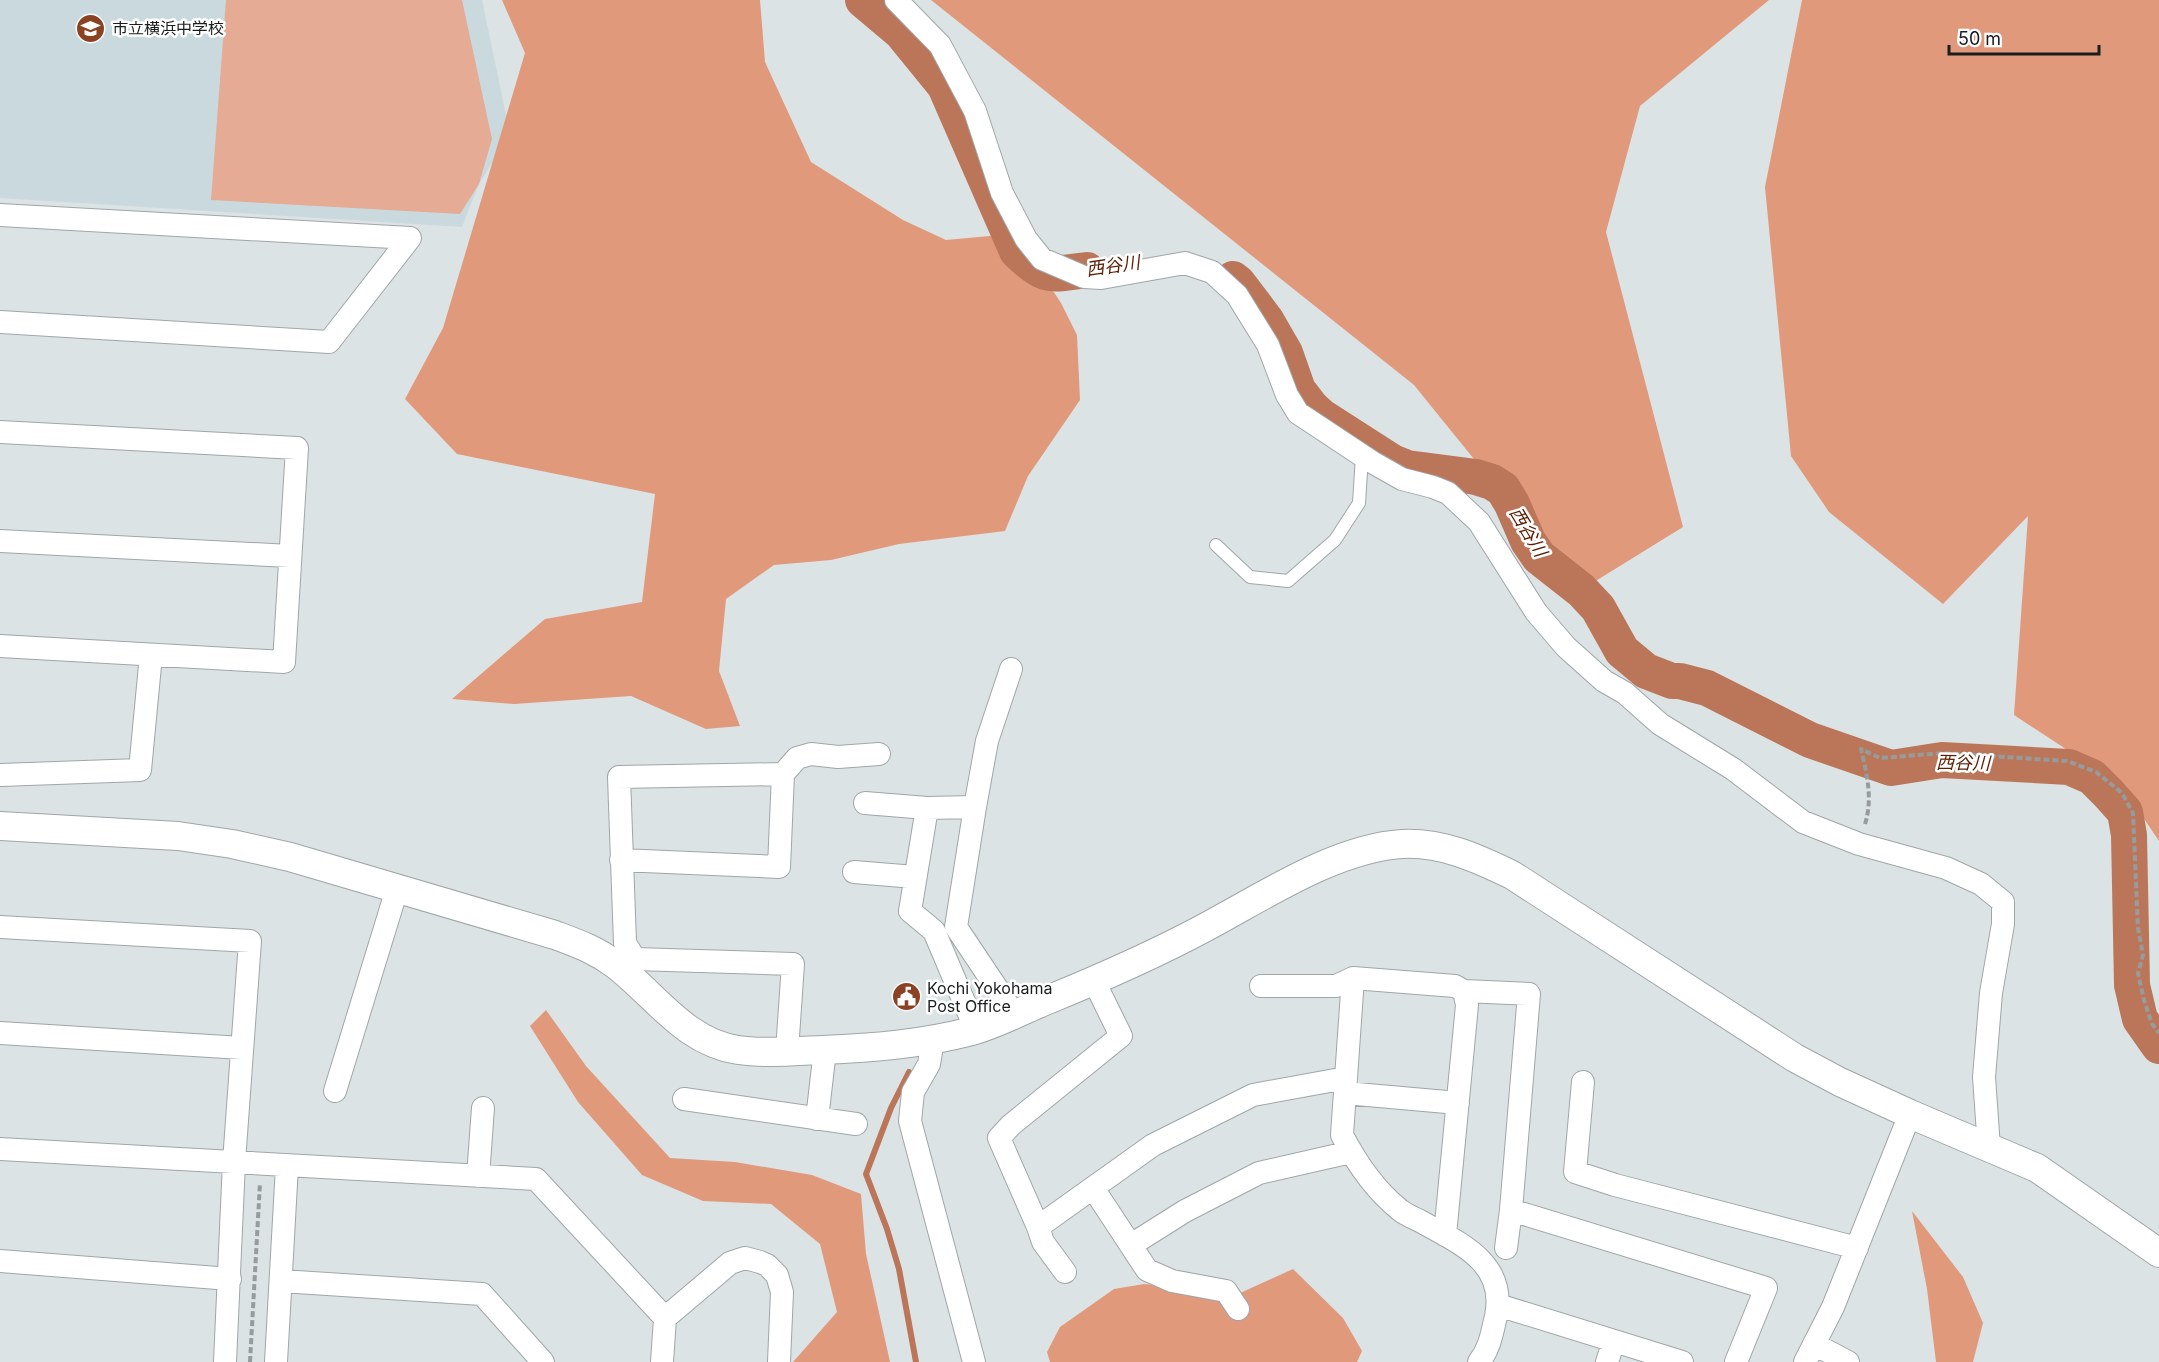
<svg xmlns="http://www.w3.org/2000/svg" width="2159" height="1362" viewBox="0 0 2159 1362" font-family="Inter,'Noto Sans JP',sans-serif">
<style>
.built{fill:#cad9de}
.green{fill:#e6ab94}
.forest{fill:#e1997c}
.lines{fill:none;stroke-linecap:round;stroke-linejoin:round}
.stream{stroke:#bb765a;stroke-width:6}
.river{stroke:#bb765a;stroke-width:36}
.service-casing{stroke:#a0a6a8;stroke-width:14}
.minor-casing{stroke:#a0a6a8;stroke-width:24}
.tertiary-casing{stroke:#a0a6a8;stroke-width:30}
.path{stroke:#969b9c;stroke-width:4;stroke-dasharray:6 3;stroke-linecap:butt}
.service{stroke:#fff;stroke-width:12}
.minor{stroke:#fff;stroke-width:22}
.tertiary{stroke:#fff;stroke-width:28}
.labels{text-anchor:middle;stroke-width:5;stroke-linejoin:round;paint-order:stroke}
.poi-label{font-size:16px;fill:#1a1c1d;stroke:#fff;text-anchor:start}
.water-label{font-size:18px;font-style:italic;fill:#5c1d00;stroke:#fff}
</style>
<rect width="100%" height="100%" fill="#dce3e4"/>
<!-- built -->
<path class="built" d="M 0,0 L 482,0 L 510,134 L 479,184 L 462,227 L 0,198 Z"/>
<!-- green -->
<path class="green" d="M 226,0 L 462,0 L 492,139 L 479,184 L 460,214 L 211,200 Z"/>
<!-- forest -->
<path class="forest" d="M 502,0 L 760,0 L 765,62 L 811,162 L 903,220 L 946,240 L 1011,234 L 1042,274 L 1061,303 L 1077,335 L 1080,400 L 1028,476 L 1005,531 L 899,544 L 831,560 L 774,565 L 726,599 L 719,671 L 740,726 L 706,729 L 631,696 L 514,704 L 452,699 L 545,619 L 642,602 L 655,494 L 457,454 L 405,399 L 443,328 L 525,53 Z
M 931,0 L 1769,0 L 1640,106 L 1606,232 L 1683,527 L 1594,582 L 1567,574 L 1414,385 Z
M 1802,0 L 2159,0 L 2159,841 L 2122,786 L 2014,715 L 2028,516 L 1943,604 L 1829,512 L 1791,456 L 1765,187 Z
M 546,1010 L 586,1066 L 670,1158 L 735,1162 L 812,1175 L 861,1194 L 866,1254 L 890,1362 L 793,1362 L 837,1312 L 820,1244 L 771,1204 L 703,1201 L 642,1175 L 578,1102 L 530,1026 Z
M 1912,1211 L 1963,1277 L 1983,1323 L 1973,1362 L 1936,1362 L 1927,1289 Z
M 1293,1269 L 1343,1318 L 1362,1351 L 1357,1362 L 1050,1362 L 1047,1352 L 1060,1327 L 1114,1289 L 1144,1284 L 1238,1294 Z"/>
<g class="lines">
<!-- stream -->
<path class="stream" d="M 909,1072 L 891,1108 L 866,1174 L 887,1229 L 899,1269 L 916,1362"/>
<!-- river -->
<path class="river" d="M 863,0 L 901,32 L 945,86 L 1017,251 C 1046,279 1049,275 1087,270
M 1233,279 L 1238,283 L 1266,320 L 1285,353 L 1298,390 L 1311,407 L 1322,417 L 1392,462 L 1407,468 L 1476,477 L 1492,482 L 1503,489 L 1512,504 L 1528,541 L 1539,557 L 1581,590 L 1598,608 L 1622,651 L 1646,671 L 1672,681 L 1680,681 L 1707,688 L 1810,740 L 1891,768 L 1942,760 L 2069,767 L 2092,777 L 2108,793 L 2125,812 L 2129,835 L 2132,985 L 2140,1019 L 2159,1046"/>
<defs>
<path id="service" d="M 1216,545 L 1250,577 L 1288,581 L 1335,540 L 1359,503 L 1362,456"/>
<path id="minor" d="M 896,0 L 940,45 L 975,111 L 1002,193 L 1026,239 L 1042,259 L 1084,277 L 1101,278 L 1185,263 L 1212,272 L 1237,295 L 1268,345 L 1287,395 L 1298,413 L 1372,462 L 1402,479 L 1433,487 L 1448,493 L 1479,522 L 1536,612 L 1566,647 L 1604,681 L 1625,693 L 1660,724 L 1733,769 L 1803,822 L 1859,844 L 1946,868 L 1981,884 L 2003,902 L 2003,924 L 1991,993 L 1984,1077 L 1989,1148
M 0,215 L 410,238 L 329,342 L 0,322
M 0,432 L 297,448 L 284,662 L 0,646
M 0,541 L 290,556
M 783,774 L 797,758 L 811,754 L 838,757 L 879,754
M 0,775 L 140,770 L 151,655
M 865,803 L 927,808 L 910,911 L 934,931 L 976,1030
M 975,807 L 987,741 L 1011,669
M 927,808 L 975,807 L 956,927 L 1014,1014
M 854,872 L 915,877
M 0,927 L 250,941 L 234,1162 L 225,1362
M 635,959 L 793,964 L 787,1051
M 617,967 L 635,959 L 625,943 L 619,777 L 783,774 L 779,867 L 621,860
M 1353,978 L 1342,1135 C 1356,1162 1376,1191 1400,1210 C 1406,1215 1414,1218 1420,1221 C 1459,1243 1507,1262 1496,1316 C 1492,1333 1490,1348 1479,1362
M 1094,981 L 1121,1036 L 1011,1125 L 999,1138 L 1038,1227 L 1153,1145 L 1253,1095 L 1346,1078
M 1261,986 L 1336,986 L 1353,978 L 1455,986 L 1464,991 L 1467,1005 L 1445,1235
M 1464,991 L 1529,994 L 1511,1210 L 1506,1248
M 0,1033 L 242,1048
M 933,1040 L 929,1064 L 913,1092 L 910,1121 L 974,1362
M 1583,1082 L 1575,1172 L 1615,1185 L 1857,1248
M 335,1091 L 397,889
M 1345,1093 L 1458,1103
M 684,1099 L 856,1124
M 817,1119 L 825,1050
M 0,1149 L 536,1179 L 665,1318 L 662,1362
M 478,1176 L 483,1108
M 1093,1188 L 1147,1270 L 1172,1281 L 1226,1291 L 1238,1309
M 1511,1210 L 1766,1288 L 1736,1362
M 1038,1227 L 1043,1242 L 1065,1272
M 1131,1245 L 1185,1211 L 1259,1173 L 1351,1152
M 0,1261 L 230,1279
M 281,1281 L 482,1294 L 543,1362
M 1498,1305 L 1682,1362
M 665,1318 L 730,1263 L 745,1258 L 760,1262 L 767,1265 L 777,1275 L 782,1292 L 779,1362
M 1814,1344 L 1848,1362
M 276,1362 L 287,1166
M 1607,1362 L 1614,1341
M 1805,1362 L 1833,1307 L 1910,1114"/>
<path id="tertiary" d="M 0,826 L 178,836 L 232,844 L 290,857 L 555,935 C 579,944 596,950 616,965 C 656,996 685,1042 738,1050 C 766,1054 795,1051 822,1050 C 873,1048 922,1044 972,1031 C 997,1024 1021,1011 1045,1001 C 1099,979 1154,955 1206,927 C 1264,896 1336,848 1402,844 C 1442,842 1477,858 1512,875 L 1795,1058 L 1840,1082 L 1910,1114 L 2037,1168 L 2159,1253"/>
</defs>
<!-- service casing -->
<use href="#service" class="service-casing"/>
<!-- minor casing -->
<use href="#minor" class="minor-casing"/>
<!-- tertiary casing -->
<use href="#tertiary" class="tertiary-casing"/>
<!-- path -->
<path class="path" d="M 1865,824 C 1873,799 1867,775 1861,749 L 1880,758 L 1944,753 L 2067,761 L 2096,772 L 2122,793 L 2133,813 L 2138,928 L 2143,955 L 2138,973 L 2144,1000 L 2152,1024 L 2159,1033
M 250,1362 L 260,1183"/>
<!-- service -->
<use href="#service" class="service"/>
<!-- minor -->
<use href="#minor" class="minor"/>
<!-- tertiary -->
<use href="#tertiary" class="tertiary"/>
</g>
<!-- icons -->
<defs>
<symbol id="school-disc" viewBox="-11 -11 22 22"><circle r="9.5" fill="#8a4223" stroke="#fff"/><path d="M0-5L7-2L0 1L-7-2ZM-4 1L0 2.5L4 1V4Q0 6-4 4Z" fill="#fff"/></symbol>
<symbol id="civic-disc" viewBox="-11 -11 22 22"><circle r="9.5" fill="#8a4223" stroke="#fff"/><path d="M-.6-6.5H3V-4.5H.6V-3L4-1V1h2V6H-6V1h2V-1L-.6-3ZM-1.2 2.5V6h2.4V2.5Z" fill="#fff"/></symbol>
</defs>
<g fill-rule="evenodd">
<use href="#school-disc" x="74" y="12" width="33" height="33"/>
<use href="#civic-disc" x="890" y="980" width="33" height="33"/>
</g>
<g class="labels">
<!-- poi labels -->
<g class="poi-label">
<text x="112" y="34">市立横浜中学校</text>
<text x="927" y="994">Kochi Yokohama<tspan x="927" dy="18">Post Office</tspan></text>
</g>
<!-- water labels -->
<g class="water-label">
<text transform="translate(1113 266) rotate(-8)" y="6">西谷川</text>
<text transform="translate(1528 532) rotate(59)" y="6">西谷川</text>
<text transform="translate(1963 763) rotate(1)" y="6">西谷川</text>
</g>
</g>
<!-- scale -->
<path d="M1949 45v9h150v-9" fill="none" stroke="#1a1c1d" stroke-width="3"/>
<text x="1958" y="45" font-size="18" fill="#1a1c1d" stroke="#ffffff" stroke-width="4.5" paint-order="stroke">50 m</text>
</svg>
